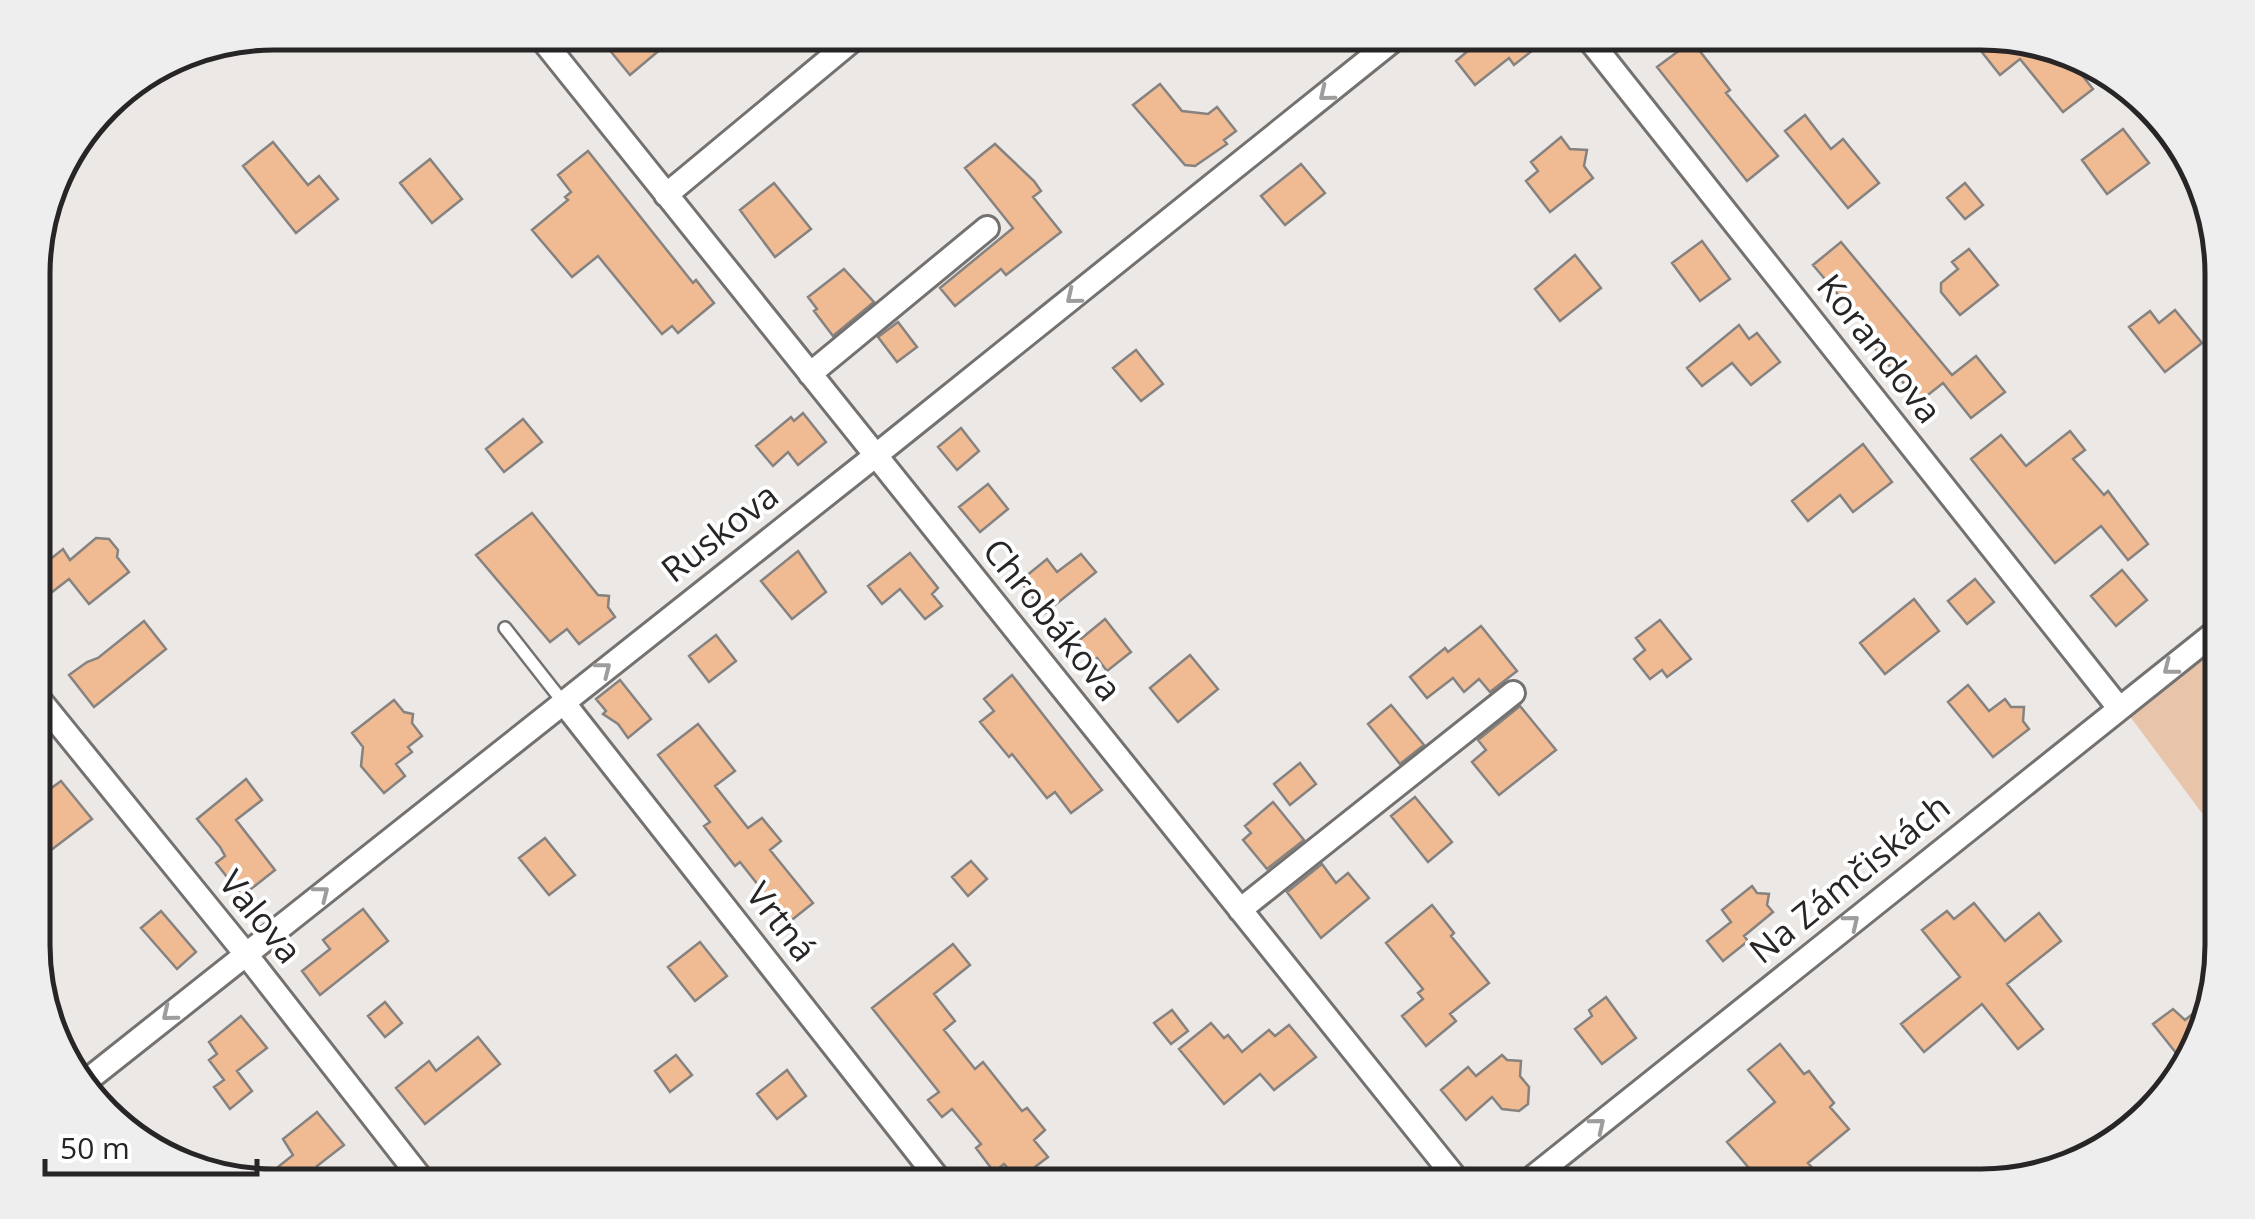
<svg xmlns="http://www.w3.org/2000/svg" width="2255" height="1219" viewBox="0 0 2255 1219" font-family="'Open Sans',sans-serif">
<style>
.green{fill:#e8c4ab}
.building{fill:#f0ba93;stroke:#858280;stroke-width:2.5}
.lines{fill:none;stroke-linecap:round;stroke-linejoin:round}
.service-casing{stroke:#747270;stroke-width:16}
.minor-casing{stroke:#747270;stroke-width:28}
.service{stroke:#fff;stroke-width:11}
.minor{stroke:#fff;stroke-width:22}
.oneway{stroke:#9e9d9d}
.labels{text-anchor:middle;stroke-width:8;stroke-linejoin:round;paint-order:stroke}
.street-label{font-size:35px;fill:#272525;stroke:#fff}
.rim{fill:none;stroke:#272525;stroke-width:5}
</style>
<rect width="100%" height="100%" fill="#ebe8e6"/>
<!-- green -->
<path class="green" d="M 2222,642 L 2222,840 L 2129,715 Z"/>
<!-- building -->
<path class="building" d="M 615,32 L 649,32 L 662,48 L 630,75 L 603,42 Z
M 1490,32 L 1541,32 L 1528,43 L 1533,50 L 1514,65 L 1509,58 L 1475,85 L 1456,61 Z
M 1966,32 L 1982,32 L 2066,55 L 2093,89 L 2063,112 L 2020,59 L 2000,75 Z
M 1692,41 L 1730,90 L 1726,93 L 1778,156 L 1747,181 L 1657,67 Z
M 1160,84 L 1182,111 L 1208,114 L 1217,107 L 1236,131 L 1224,140 L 1227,144 L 1195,166 L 1185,165 L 1133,105 Z
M 1805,115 L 1831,149 L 1843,139 L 1879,183 L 1848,208 L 1785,131 Z
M 2123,129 L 2149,163 L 2107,194 L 2082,160 Z
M 1561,137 L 1570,149 L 1587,150 L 1584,166 L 1593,178 L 1550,212 L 1526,181 L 1538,171 L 1531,162 Z
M 273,142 L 308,185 L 319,176 L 338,199 L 296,233 L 243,166 Z
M 995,144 L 1034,181 L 1041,191 L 1033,197 L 1061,232 L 1006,275 L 1001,269 L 955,306 L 940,288 L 1013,228 L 965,168 Z
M 588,151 L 693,283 L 696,280 L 714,303 L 678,333 L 672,326 L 662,334 L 598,256 L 572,277 L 532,230 L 568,200 L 565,197 L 571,192 L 558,175 Z
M 430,159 L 462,199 L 432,223 L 400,183 Z
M 1301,164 L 1325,193 L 1285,225 L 1261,196 Z
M 774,183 L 811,229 L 775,257 L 740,210 Z
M 1965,183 L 1983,205 L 1965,219 L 1947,198 Z
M 1702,241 L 1730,279 L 1700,301 L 1672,263 Z
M 1841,242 L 1952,375 L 1976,356 L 2005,392 L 1971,418 L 1943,383 L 1919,402 L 1873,346 L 1878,342 L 1813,265 Z
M 1969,249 L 1998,285 L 1960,315 L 1941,292 L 1941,283 L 1958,269 L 1952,262 Z
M 1575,255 L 1601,288 L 1560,321 L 1535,289 Z
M 844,269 L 874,302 L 833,336 L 814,311 L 817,309 L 808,297 Z
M 2175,310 L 2202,343 L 2165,372 L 2129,327 L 2150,311 L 2159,323 Z
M 898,322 L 917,347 L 897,362 L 878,337 Z
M 1739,325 L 1749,339 L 1757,333 L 1780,362 L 1751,385 L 1732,363 L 1702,386 L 1687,368 Z
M 1136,350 L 1163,384 L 1141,401 L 1113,368 Z
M 803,413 L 826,442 L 798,465 L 788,452 L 773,466 L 756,446 L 791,417 L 794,421 Z
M 523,419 L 542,442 L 504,472 L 486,449 Z
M 961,428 L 979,451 L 957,470 L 938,447 Z
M 2070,431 L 2085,450 L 2073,459 L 2104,495 L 2108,491 L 2148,544 L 2128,560 L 2101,526 L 2055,563 L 1971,459 L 2001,435 L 2026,466 Z
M 1863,444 L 1892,482 L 1853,512 L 1840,495 L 1808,521 L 1792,501 Z
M 988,484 L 1008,509 L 980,532 L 959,507 Z
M 532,513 L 598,595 L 609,596 L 608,607 L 615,617 L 579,644 L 567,629 L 550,642 L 476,555 Z
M 96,538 L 109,539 L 118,550 L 117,557 L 129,572 L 89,604 L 69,579 L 34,606 L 34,572 L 63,549 L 70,560 Z
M 798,551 L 826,592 L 792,619 L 761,581 Z
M 910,553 L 938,588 L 932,594 L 942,606 L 925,619 L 900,589 L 882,604 L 868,586 Z
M 1081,554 L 1096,572 L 1045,613 L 1020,581 L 1047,559 L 1057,572 Z
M 2122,570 L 2147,600 L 2116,626 L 2091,596 Z
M 1975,579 L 1994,602 L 1967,624 L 1948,601 Z
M 1914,599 L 1939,631 L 1885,674 L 1860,643 Z
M 1105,619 L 1131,652 L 1107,671 L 1097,658 L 1092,662 L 1076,643 Z
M 1660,620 L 1691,659 L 1667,677 L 1662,670 L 1650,679 L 1634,659 L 1645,650 L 1636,638 Z
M 144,621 L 166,649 L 94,707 L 69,675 L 87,662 L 98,658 Z
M 1481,626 L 1517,671 L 1490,692 L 1479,679 L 1464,692 L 1453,678 L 1427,698 L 1410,677 L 1445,648 L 1448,652 Z
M 716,635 L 736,661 L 709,682 L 689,656 Z
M 1190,655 L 1218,689 L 1178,722 L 1150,688 Z
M 1012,675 L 1102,790 L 1071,813 L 1055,792 L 1047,798 L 1012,754 L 1009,757 L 980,722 L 994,711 L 984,699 Z
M 620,680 L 651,719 L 628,738 L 618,724 L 603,714 L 606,711 L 596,699 Z
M 1968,685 L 1989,711 L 2005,699 L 2011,707 L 2024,707 L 2023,721 L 2029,729 L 1993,757 L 1948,702 Z
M 394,700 L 404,712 L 413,714 L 412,723 L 422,736 L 408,747 L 412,752 L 396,764 L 405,776 L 384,793 L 361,766 L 363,747 L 352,733 Z
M 1391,705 L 1424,745 L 1400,764 L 1368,724 Z
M 1520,706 L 1556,750 L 1499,795 L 1472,762 L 1486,750 L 1478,740 Z
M 698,724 L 735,771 L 715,786 L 748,828 L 762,818 L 781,841 L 770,850 L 813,903 L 788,923 L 740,862 L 735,866 L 704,826 L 710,822 L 658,755 Z
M 1300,763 L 1316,784 L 1290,805 L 1274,784 Z
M 246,779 L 262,800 L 236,820 L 275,870 L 242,896 L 216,863 L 225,856 L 220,847 L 197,819 Z
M 61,781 L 92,819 L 34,863 L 34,801 Z
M 1415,797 L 1452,842 L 1428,862 L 1391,816 Z
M 1273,802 L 1304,840 L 1267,869 L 1243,840 L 1251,833 L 1245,826 Z
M 545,838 L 575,875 L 549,895 L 519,858 Z
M 971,861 L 987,879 L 968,896 L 952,877 Z
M 1322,864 L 1336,883 L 1348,873 L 1369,898 L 1321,938 L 1287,892 Z
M 1752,886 L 1757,893 L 1769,894 L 1767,905 L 1773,912 L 1744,936 L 1748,941 L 1723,961 L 1707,941 L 1731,922 L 1722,910 Z
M 1974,903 L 2005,941 L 2039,913 L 2061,941 L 2007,984 L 2043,1029 L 2018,1049 L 1982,1004 L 1924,1052 L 1901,1024 L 1960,977 L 1922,930 L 1947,911 L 1954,919 Z
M 1432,905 L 1454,933 L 1451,936 L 1489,983 L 1450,1014 L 1456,1021 L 1426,1046 L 1402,1016 L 1423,999 L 1418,993 L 1423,989 L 1386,943 Z
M 363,909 L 388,941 L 320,995 L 302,971 L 330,949 L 323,940 Z
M 161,911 L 196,952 L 177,969 L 141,928 Z
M 700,942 L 727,976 L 695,1001 L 668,967 Z
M 953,944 L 970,965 L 934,994 L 955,1021 L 944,1030 L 975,1069 L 983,1062 L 1022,1111 L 1027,1108 L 1045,1130 L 1034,1140 L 1048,1157 L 1018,1180 L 1004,1164 L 994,1172 L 976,1148 L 981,1144 L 952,1109 L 942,1117 L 928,1100 L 939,1092 L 872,1008 Z
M 1606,997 L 1636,1038 L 1602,1064 L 1575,1029 L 1592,1016 L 1589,1010 Z
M 2210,1000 L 2190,1065 L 2188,1068 L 2153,1024 L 2173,1009 L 2185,1020 Z
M 385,1002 L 402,1023 L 385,1037 L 368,1016 Z
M 1172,1010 L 1188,1031 L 1171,1044 L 1154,1023 Z
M 241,1016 L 267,1048 L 237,1071 L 252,1091 L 230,1109 L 214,1087 L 224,1080 L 209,1060 L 217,1054 L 209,1042 Z
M 1211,1023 L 1224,1038 L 1228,1035 L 1242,1052 L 1269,1030 L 1275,1036 L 1289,1025 L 1316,1057 L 1274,1090 L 1260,1074 L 1224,1104 L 1179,1049 Z
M 478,1037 L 500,1064 L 425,1124 L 396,1088 L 429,1061 L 436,1071 Z
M 1780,1044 L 1804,1074 L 1809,1071 L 1834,1103 L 1830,1107 L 1849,1129 L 1808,1163 L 1828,1186 L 1764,1186 L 1727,1142 L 1775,1102 L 1748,1070 Z
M 676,1055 L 692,1075 L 670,1092 L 655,1071 Z
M 1502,1055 L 1507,1060 L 1521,1061 L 1520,1076 L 1529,1087 L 1528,1104 L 1519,1111 L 1502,1109 L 1492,1097 L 1466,1120 L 1441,1090 L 1468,1067 L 1476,1076 Z
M 787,1070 L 806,1096 L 777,1119 L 757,1094 Z
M 317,1112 L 344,1145 L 317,1166 L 322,1171 L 303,1186 L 273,1186 L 258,1183 L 293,1155 L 283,1139 Z"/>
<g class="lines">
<defs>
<path id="service" d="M 505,628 L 563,702"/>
<path id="minor" d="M 537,33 L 1462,1186
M 1584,33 L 2119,708
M 2178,137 L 2183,143
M 666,195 L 861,33
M 810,374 L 987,228
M 34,693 L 245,953 L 427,1186
M 563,702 L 944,1186
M 1240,910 L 1513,693
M 80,1086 L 875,456 L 1402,33
M 1522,1186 L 2222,627"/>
</defs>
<!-- service casing -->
<use href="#service" class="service-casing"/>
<!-- minor casing -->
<use href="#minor" class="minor-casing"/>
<!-- service -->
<use href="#service" class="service"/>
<!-- minor -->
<use href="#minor" class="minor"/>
</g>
<!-- one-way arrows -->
<defs><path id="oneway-chevron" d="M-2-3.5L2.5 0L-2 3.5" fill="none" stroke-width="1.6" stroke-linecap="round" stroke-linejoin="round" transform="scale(2.5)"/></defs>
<g class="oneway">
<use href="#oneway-chevron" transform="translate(1326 94) rotate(141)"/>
<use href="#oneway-chevron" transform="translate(1073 297) rotate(141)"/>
<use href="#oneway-chevron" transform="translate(2170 668) rotate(142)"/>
<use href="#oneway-chevron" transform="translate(604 669) rotate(-38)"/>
<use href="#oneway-chevron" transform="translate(322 893) rotate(-38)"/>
<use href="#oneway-chevron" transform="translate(1852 922) rotate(-39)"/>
<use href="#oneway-chevron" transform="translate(169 1014) rotate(141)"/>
<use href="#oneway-chevron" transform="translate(1598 1125) rotate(-39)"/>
</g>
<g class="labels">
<!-- street labels -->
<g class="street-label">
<text transform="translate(1879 349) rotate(52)" y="12">Korandova</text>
<text transform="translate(720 533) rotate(-38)" y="12">Ruskova</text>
<text transform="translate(1052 620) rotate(51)" y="12">Chrobákova</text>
<text transform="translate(1850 879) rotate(-39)" y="12">Na Zámčiskách</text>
<text transform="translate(260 917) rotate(51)" y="12">Valova</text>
<text transform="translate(781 922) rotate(52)" y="12">Vrtná</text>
</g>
</g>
<!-- crop -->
<path d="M0 0H2255V1219H0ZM274 50H1981A224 224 0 0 1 2205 274V945A224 224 0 0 1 1981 1169H274A224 224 0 0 1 50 945V274A224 224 0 0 1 274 50Z" fill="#eee" fill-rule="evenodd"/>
<path class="rim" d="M274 50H1981A224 224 0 0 1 2205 274V945A224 224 0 0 1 1981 1169H274A224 224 0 0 1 50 945V274A224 224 0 0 1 274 50Z"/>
<!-- scale -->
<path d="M45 1159v15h212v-15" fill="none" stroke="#272525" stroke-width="5"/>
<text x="60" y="1159" font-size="30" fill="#272525" stroke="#ffffff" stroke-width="8" paint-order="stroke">50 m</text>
</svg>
